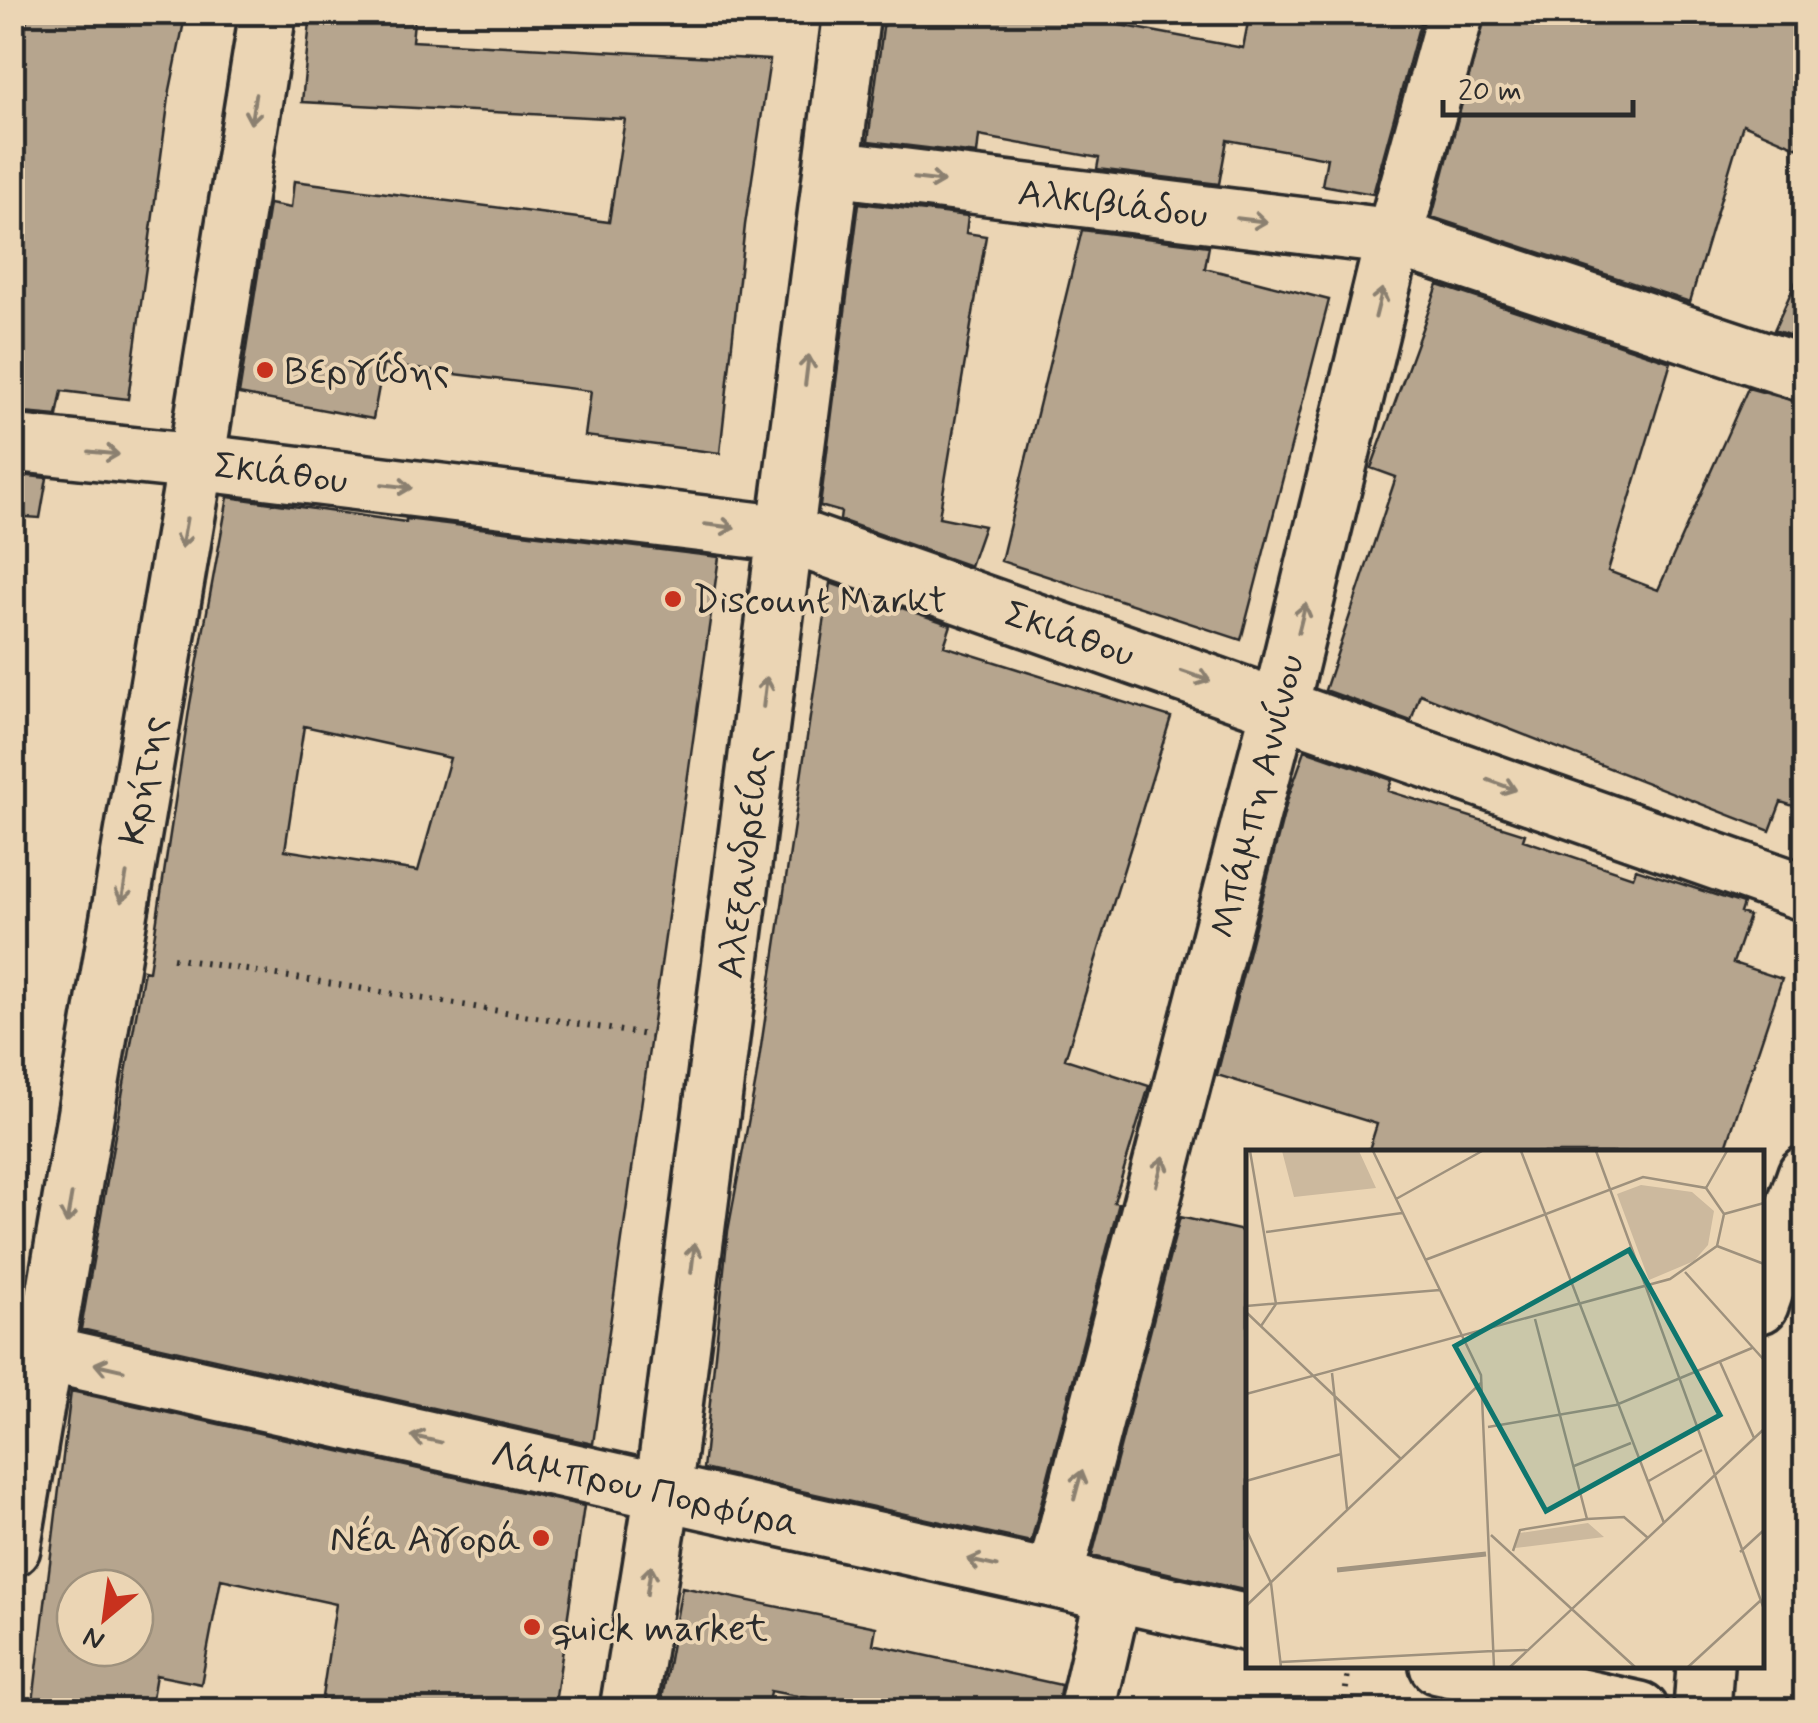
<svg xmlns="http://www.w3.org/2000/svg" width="1818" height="1723" viewBox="0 0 1818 1723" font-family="Mynerve,sans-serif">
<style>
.building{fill:#b6a58e;stroke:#2b2b2b;stroke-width:2.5;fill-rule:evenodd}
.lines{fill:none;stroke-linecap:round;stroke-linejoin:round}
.minor-casing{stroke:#2b2b2b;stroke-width:62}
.major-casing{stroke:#2b2b2b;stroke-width:62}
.path{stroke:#2b2b2b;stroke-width:6;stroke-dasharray:2.5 8;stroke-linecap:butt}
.minor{stroke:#ebd5b4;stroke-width:55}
.major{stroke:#ebd5b4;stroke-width:55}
.oneway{stroke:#8b8070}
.poi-dot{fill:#c8321e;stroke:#ebd5b4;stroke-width:4}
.labels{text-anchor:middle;stroke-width:8;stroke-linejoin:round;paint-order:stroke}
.street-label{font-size:38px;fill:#2b2b2b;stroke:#ebd5b4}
.poi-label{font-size:38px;fill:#2b2b2b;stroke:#ebd5b4;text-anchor:start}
.inset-river{fill:none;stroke:#a19480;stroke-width:5}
.inset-road{fill:none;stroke:#9e917d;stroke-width:2.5}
.view{fill:#0f766e;fill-opacity:0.15;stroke:#0f766e;stroke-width:5}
.inset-edge{fill:none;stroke:#2b2b2b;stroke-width:5}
</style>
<rect width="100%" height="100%" fill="#ebd5b4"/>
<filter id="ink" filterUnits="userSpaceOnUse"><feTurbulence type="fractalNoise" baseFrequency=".01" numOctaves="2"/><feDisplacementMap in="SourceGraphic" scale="20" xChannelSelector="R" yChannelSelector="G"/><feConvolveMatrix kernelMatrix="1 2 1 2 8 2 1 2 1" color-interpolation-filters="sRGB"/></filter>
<g filter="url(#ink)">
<!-- building -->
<path class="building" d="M 28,12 L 186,12 L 170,90 L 128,399 L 62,391 L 57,416 L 12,412 L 12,111 Z
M 311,12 L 415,12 L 412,41 L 770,60 L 745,225 L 720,453 L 585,436 L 591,391 L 383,365 L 373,419 L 239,394 L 269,204 L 291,208 L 294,181 L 609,222 L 625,119 L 302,102 Z
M 885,12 L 1050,12 L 1243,48 L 1250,12 L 1423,12 L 1373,194 L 1322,185 L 1327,158 L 1227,140 L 1219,184 L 1097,169 L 1099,158 L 979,136 L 977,154 L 868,141 Z
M 1486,12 L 1806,12 L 1806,151 L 1743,124 L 1690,302 L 1432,217 Z
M 859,203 L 968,216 L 966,233 L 986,236 L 939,517 L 984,526 L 970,566 L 840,520 L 841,512 L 820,506 Z
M 1082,230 L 1209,246 L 1205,268 L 1329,300 L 1241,640 L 1001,561 Z
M 1806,259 L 1806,341 L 1774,330 Z
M 1438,285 L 1671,362 L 1608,571 L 1658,590 L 1748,388 L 1806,404 L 1806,810 L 1781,802 L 1770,831 L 1420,694 L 1411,721 L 1325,690 L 1396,477 L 1371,468 Z
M 12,474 L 47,478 L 40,518 L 12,516 Z
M 228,497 L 406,522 L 406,519 L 719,557 L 593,1444 L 81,1329 L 144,970 L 149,971 L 190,704 ZM 304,726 L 450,758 L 418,871 L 285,850 Z
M 830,583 L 951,625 L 944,646 L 1171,717 L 1065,1059 L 1149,1086 L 1114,1202 L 1119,1203 L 1031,1542 L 703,1469 L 728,1231 L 756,1080 Z
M 1305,750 L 1392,780 L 1388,791 L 1525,834 L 1523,840 L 1633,877 L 1636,869 L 1743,904 L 1740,913 L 1749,916 L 1733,963 L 1782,979 L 1724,1153 L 1368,1153 L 1377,1124 L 1217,1075 L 1288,798 Z
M 1180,1217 L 1248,1232 L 1248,1591 L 1092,1556 Z
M 71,1391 L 584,1506 L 554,1710 L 320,1710 L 336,1604 L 221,1579 L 201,1684 L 156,1675 L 150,1710 L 32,1710 ZM 75,1588 L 135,1588 L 135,1648 L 75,1648 Z
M 682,1587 L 876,1627 L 873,1644 L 1061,1685 L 1057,1710 L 873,1710 L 770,1691 L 767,1710 L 660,1710 Z"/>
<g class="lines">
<defs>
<path id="minor" d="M 833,168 L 1394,237 L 1806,374
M 12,443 L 196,462 L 786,534 L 1806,893
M 12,1346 L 1248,1623
M 12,1548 L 196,462 L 268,12
M 1054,1579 L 1280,706 L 1394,237 L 1456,12
M 1438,1666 L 1640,1710
M 628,1710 L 663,1492 L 852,12
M 1087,1710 L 1114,1592"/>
<path id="major" d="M 1760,1305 L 1806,1174
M 1702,1710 L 1705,1666"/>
</defs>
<!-- minor casing -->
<use href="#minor" class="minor-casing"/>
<!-- major casing -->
<use href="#major" class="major-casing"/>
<!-- path -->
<path class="path" d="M 173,958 L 659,1037
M 1343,1710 L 1349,1666"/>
<!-- minor -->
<use href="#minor" class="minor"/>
<!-- major -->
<use href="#major" class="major"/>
</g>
<!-- one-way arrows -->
<defs><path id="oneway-shaft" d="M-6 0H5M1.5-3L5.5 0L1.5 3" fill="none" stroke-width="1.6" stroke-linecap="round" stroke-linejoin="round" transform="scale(2.5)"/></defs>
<g class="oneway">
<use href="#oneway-shaft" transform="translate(253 109) rotate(99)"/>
<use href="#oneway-shaft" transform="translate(929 180) rotate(7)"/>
<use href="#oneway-shaft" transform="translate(1252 220) rotate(7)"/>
<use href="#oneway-shaft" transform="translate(1379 303) rotate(-76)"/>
<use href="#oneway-shaft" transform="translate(807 370) rotate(-83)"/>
<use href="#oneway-shaft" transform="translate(104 453) rotate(6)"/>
<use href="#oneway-shaft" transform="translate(397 486) rotate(7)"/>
<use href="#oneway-shaft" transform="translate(720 526) rotate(7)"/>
<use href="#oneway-shaft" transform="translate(184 533) rotate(100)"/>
<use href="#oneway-shaft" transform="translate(1302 618) rotate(-76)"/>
<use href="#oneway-shaft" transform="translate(1196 676) rotate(19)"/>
<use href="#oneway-shaft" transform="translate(765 692) rotate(-83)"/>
<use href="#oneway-shaft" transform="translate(1502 785) rotate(20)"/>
<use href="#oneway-shaft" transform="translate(124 888) rotate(100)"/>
<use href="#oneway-shaft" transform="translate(1160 1171) rotate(-75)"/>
<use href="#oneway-shaft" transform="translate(69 1209) rotate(100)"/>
<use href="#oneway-shaft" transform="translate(693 1258) rotate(-83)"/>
<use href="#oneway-shaft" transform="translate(109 1367) rotate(-167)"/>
<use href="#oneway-shaft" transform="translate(426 1439) rotate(-167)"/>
<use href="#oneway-shaft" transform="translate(1078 1485) rotate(-75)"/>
<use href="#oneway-shaft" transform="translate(982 1563) rotate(-167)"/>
<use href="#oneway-shaft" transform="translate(649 1580) rotate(-81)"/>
</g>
</g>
<!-- markers -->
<g class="poi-dot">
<circle cx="265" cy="370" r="10"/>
<circle cx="673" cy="599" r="10"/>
<circle cx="541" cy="1538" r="10"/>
<circle cx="532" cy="1627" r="10"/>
</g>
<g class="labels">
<!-- street labels -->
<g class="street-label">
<text transform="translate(1113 203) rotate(7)" y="13">Αλκιβιάδου</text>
<text transform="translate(281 472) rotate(7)" y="13">Σκιάθου</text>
<text transform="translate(1070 633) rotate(19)" y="13">Σκιάθου</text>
<text transform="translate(142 780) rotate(-80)" y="13">Κρήτης</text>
<text transform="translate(1256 796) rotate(-76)" y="13">Μπάμπη Αννίνου</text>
<text transform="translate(743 862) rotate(-83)" y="13">Αλεξανδρείας</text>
<text transform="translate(646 1488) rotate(13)" y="13">Λάμπρου Πορφύρα</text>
</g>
<!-- poi labels -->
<g class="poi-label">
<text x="285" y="383">Βεργίδης</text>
<text x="693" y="612">Discount Markt</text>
<text x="521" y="1551" text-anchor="end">Νέα Αγορά</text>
<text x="552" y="1640">quick market</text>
</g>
</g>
<!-- overview -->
<g transform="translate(1246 1150)">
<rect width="518" height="518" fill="#ebd5b4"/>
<path d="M 36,1 L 113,1 L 130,38 L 48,47 ZM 395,35 L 446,42 L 468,61 L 462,95 L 448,111 L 403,130 L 371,44 ZM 342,373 L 358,387 L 269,398 L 274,383 Z" fill="#ccb99e"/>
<path class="inset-river" d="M 91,420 L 240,404"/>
<path class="inset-road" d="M 4,1 L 30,154 L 15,176M 127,1 L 235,225 L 248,517M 275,1 L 418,373M 350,1 L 518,459M 460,38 L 481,1M 150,49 L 236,1M 478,64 L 518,53M 20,82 L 156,63M 471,96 L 518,114M 439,122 L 518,210M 0,156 L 194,140M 0,162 L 155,309M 289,169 L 341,369M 474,212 L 508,288M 86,223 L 101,359M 0,244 L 424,129 L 471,96 L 478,64 L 460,38 L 397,27 L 179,110M 242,277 L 370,255 L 506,198M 328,316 L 385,293M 0,331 L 95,304M 401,332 L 456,300M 0,379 L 25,433 L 35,517M 245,385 L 389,517M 267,401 L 274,380 L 341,369 L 378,367 L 402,388M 494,402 L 518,380M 0,456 L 236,232M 248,501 L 283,500M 35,512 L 247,501M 264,517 L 518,279M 442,517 L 514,451"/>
<path class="view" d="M 383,100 L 474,265 L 300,361 L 209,196 Z"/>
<rect width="518" height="518" class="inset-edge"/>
</g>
<!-- margin -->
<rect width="1818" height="1723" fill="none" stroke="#ebd5b4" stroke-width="50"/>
<rect x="25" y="25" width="1768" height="1673" fill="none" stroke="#2b2b2b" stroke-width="4" filter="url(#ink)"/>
<!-- north arrow -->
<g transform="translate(105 1618) rotate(209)"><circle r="48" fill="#ebd5b4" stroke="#9e917d" stroke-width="2.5"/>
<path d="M0-8L18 38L0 25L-18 38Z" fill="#c8321e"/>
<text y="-15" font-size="28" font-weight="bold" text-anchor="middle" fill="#2b2b2b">N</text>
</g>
<!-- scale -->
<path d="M1443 100v15h190v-15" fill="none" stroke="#2b2b2b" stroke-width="5"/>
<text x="1458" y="100" font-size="30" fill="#2b2b2b" stroke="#ebd5b4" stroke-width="8" paint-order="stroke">20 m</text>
</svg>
